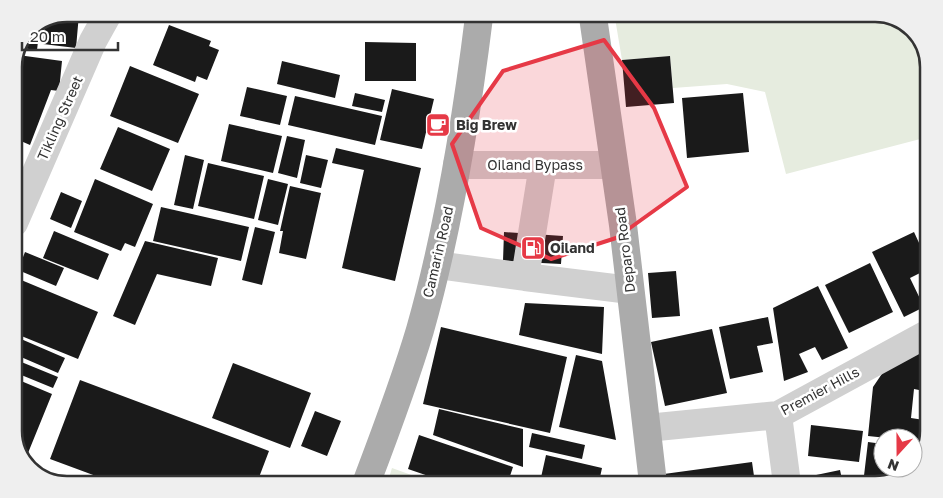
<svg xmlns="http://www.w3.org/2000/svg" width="943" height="498" viewBox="0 0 943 498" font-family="'Golos Text',sans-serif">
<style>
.green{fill:#e6ecdf}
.building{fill:#1a1a1a}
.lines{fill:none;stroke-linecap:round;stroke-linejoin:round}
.minor{stroke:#d0d0d0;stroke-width:28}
.major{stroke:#ababab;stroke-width:28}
.marked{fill:#e63946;fill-opacity:0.2;stroke:#e63946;stroke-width:4;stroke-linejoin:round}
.labels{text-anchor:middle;stroke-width:5;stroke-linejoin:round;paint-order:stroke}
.street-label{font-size:14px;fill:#333;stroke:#fff}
.poi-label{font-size:14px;font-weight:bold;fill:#333;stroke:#fff;text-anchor:start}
.rim{fill:none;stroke:#333;stroke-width:2.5}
</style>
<rect width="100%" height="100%" fill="#fff"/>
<!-- green -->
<path class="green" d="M 615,18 L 899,19 L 920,38 L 929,65 L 928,137 L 786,174 L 765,92 L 727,84 L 673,88 L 670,56 L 622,60 Z
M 392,468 L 428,481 L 388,481 Z"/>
<!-- building -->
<path class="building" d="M 68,14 L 79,14 L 76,48 L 43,44 L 45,23 Z
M 40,25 L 37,50 L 21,48 L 30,29 Z
M 169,25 L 211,41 L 209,46 L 219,50 L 207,80 L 197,76 L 195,82 L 153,65 Z
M 365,42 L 416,43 L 416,81 L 365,81 Z
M 18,55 L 62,61 L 59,91 L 51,90 L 30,145 L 14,138 L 14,65 Z
M 670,56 L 674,103 L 626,107 L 622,60 Z
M 282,61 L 340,75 L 335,98 L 277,84 Z
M 130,66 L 199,94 L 178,143 L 110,116 Z
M 247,87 L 287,96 L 280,125 L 240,116 Z
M 392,89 L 434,99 L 422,149 L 380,140 Z
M 355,93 L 385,100 L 382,112 L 352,106 Z
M 743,93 L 749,152 L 687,158 L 682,98 Z
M 295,96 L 382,116 L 375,145 L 288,125 Z
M 229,124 L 282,136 L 273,173 L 221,161 Z
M 118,127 L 170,149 L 152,191 L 100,169 Z
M 287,136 L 305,140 L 297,178 L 278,173 Z
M 336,148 L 421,168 L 395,281 L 342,268 L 364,170 L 332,163 Z
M 14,149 L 22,152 L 14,169 Z
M 185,155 L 204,160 L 193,209 L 174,205 Z
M 306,155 L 328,160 L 321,188 L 300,183 Z
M 208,163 L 264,176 L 254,219 L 198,206 Z
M 95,179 L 153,204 L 135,247 L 125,243 L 121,251 L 74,232 Z
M 268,179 L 288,184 L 278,225 L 258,220 Z
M 290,186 L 321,193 L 306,259 L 279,253 L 283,231 L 280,231 Z
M 61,192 L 82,201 L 71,228 L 50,219 Z
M 161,207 L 249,227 L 241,261 L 153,241 Z
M 255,227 L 275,232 L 262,285 L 242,280 Z
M 54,231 L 109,254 L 98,280 L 43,258 Z
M 504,232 L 563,236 L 561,264 L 503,261 Z
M 914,232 L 926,258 L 926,270 L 910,278 L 924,307 L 904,317 L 872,252 Z
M 145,241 L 218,258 L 211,286 L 157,274 L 135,325 L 113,316 Z
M 25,252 L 64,268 L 56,286 L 18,270 Z
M 870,263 L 893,312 L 849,333 L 825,285 Z
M 676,271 L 680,316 L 652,318 L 648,273 Z
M 14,277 L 98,312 L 78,359 L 14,333 Z
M 818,286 L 848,348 L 822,360 L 815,347 L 799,354 L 808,372 L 784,381 L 773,308 Z
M 525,303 L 604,307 L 602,354 L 519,335 Z
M 768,317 L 773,343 L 757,346 L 763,372 L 730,379 L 719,327 Z
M 441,327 L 567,357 L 550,433 L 423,404 Z
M 712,329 L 727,393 L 665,406 L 651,342 Z
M 14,336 L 65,358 L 58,373 L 14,354 Z
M 925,351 L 924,391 L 914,389 L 911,418 L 924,420 L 922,442 L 913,441 L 913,438 L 887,438 L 868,436 L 873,387 L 892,359 Z
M 576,355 L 602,361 L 616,440 L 559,427 Z
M 14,359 L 58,377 L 53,388 L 14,372 Z
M 233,363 L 311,393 L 290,448 L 212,418 Z
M 14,378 L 52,394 L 28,453 L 19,449 L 14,434 Z
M 80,380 L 269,451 L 258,480 L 104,479 L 50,459 Z
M 439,409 L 523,429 L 523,467 L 433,435 Z
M 315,411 L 341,421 L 327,456 L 301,446 Z
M 811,425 L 863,431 L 859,462 L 808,456 Z
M 532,433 L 585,445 L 582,459 L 529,447 Z
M 419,435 L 513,467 L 508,482 L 443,481 L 408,469 Z
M 868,442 L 883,444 L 883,468 L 911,468 L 905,475 L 875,484 L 863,484 Z
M 913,448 L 922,448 L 921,457 L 913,466 Z
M 546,455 L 602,468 L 599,482 L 540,482 Z
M 752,462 L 755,483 L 665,483 L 664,474 Z
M 840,470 L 843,484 L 798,484 L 797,479 Z"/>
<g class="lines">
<!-- minor -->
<path class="minor" d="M 457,165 L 614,165
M 14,223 L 93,41 L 108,14
M 437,265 L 525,277 L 543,165
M 525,277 L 630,290
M 778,415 L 787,484
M 647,428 L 778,415 L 925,335"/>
<!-- major -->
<path class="major" d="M 593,17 L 623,225 L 653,483
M 367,481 C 386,431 405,381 420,330 C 449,228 466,122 479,17"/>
</g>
<!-- marked area -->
<path class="marked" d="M 604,40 L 654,108 L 687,187 L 616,238 L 551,259 L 481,228 L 452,144 L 503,71 Z"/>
<!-- icons -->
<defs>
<symbol id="cafe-square" viewBox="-11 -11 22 22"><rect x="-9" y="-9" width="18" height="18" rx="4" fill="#e63946" stroke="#fff"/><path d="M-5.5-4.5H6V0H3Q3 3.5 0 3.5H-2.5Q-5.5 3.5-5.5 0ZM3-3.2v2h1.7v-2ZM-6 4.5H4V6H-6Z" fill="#fff"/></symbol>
<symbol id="fuel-square" viewBox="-11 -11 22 22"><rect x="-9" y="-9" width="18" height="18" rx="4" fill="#e63946" stroke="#fff"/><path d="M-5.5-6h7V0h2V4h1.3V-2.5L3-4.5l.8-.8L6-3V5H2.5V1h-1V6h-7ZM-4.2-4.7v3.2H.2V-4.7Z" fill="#fff"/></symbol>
</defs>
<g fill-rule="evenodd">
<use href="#cafe-square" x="424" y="111" width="28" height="28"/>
<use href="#fuel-square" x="519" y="234" width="28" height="28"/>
</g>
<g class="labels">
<!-- street labels -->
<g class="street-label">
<text transform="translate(60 118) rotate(-66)" y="5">Tikling Street</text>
<text x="535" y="170">Oiland Bypass</text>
<text transform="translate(625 250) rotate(-97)" y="5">Deparo Road</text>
<text transform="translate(438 252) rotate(-77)" y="5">Camarin Road</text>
<text transform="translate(820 391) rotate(-28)" y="5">Premier Hills</text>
</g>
<!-- poi labels -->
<g class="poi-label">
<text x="456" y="130">Big Brew</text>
<text x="550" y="253">Oiland</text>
</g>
</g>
<!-- crop -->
<path d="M0 0H943V498H0ZM67 22H875A45 45 0 0 1 920 67V431A45 45 0 0 1 875 476H67A45 45 0 0 1 22 431V67A45 45 0 0 1 67 22Z" fill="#efefef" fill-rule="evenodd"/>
<path class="rim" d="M67 22H875A45 45 0 0 1 920 67V431A45 45 0 0 1 875 476H67A45 45 0 0 1 22 431V67A45 45 0 0 1 67 22Z"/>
<!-- north arrow -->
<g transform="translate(898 453) rotate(201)"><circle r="24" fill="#ffffff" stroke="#adadad"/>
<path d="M0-4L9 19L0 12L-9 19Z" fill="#e63946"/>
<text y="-8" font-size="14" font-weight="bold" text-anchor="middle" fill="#333333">N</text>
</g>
<!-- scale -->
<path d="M22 42v8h96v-8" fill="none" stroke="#333333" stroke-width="2.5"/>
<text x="30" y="42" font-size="15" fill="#333333" stroke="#ffffff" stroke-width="4" paint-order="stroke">20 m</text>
</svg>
